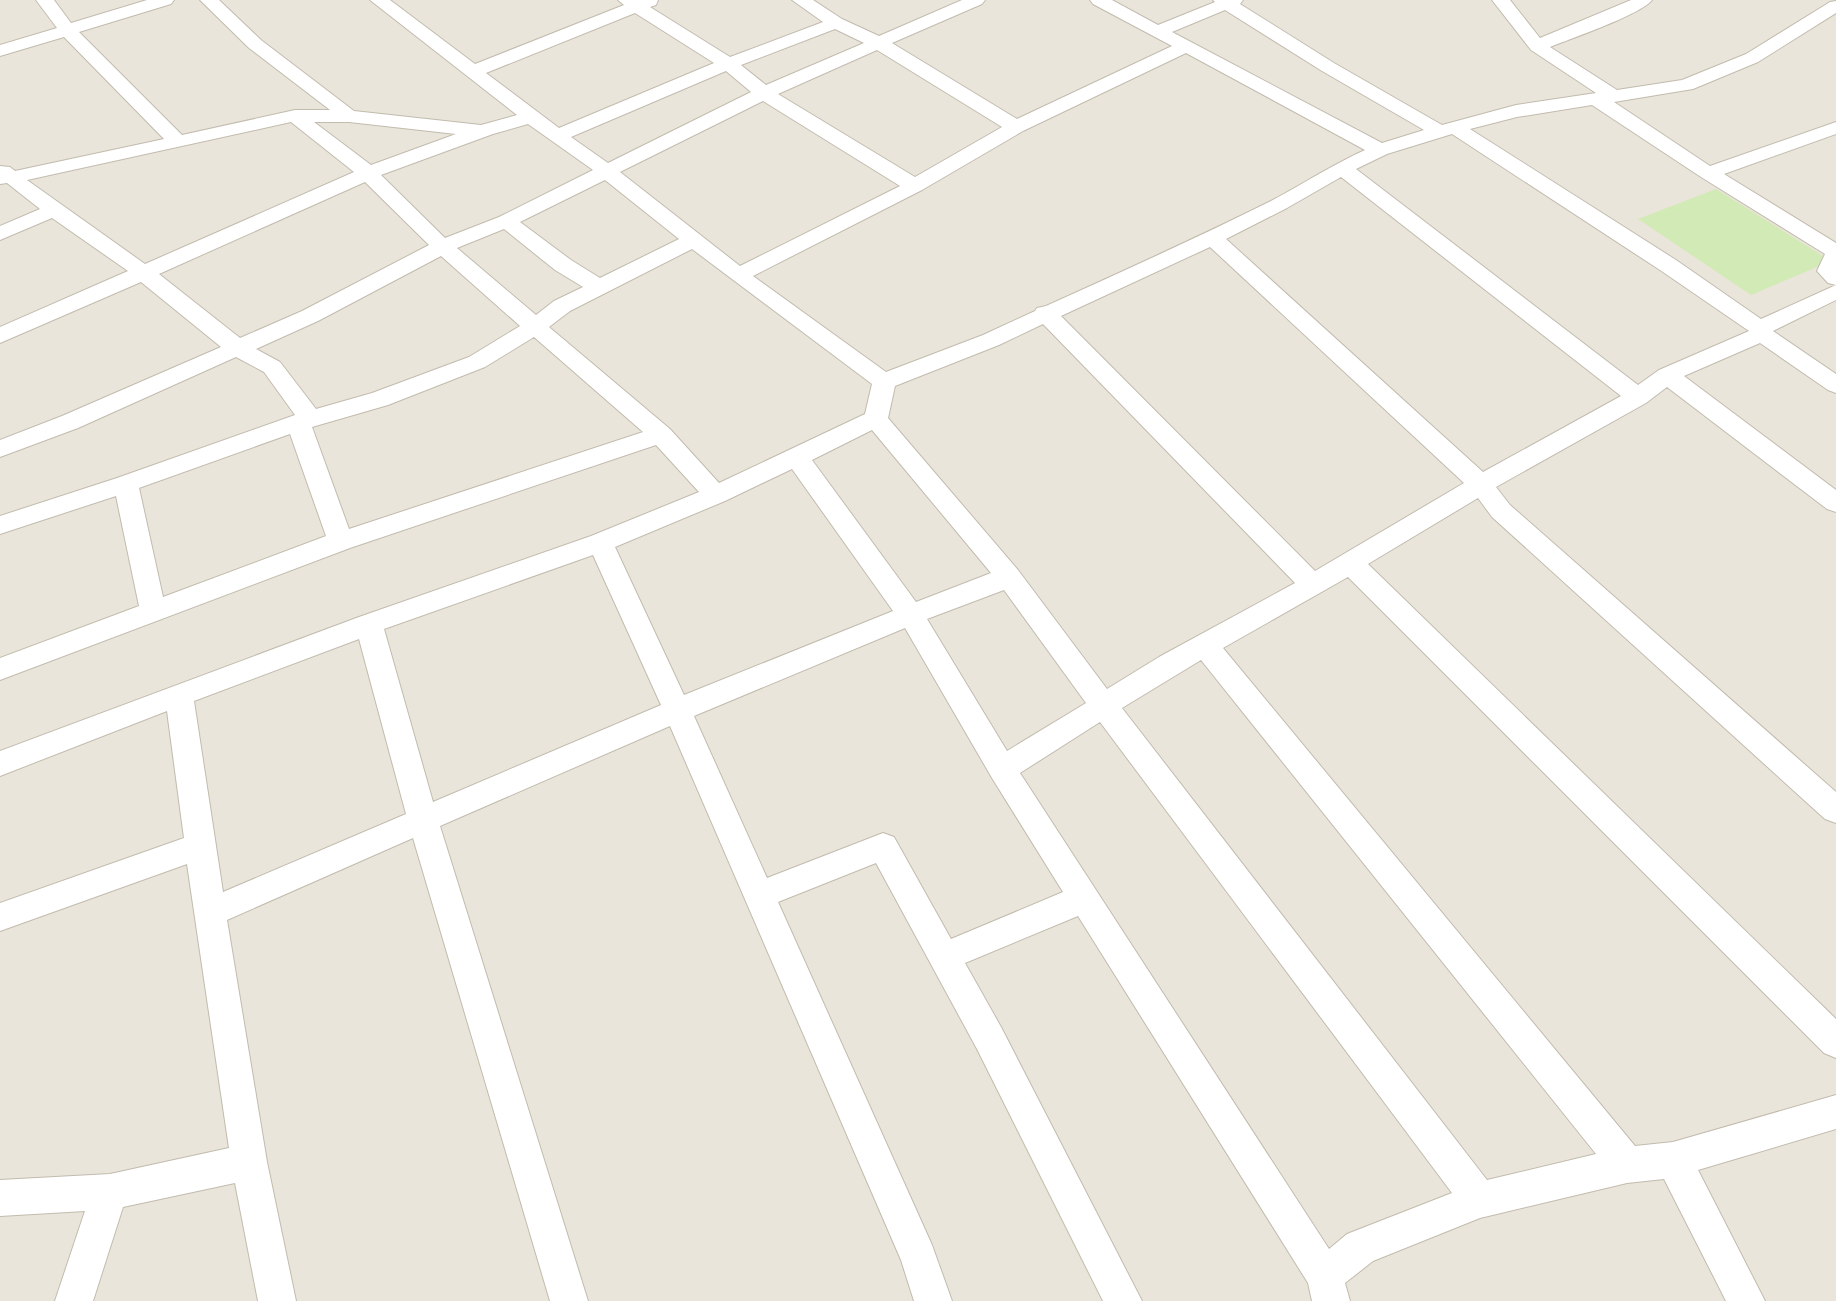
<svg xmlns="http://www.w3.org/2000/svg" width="1836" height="1301" viewBox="0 0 1836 1301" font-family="Lato,sans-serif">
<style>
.residential{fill:#eae5da}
.green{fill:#d2eab5}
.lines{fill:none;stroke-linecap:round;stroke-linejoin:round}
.minor-casing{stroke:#c2bbae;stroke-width:2}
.minor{fill:#fff;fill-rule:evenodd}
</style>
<rect width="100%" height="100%" fill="#f6f3ec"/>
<!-- residential -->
<path class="residential" d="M 0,0 L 1836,0 L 1836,1301 L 0,1301 Z"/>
<!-- green -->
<path class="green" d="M 1716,189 L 1831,261 L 1751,295 L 1638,219 Z"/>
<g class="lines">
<defs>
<path id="minor" d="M 36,0 L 54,0 L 71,23 L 147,0 L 174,0 L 171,4 L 79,32 L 182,135 L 295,110 L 330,110 L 249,48 L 200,0 L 219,0 L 261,40 L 354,111 L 481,125 L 517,115 L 370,0 L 390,0 L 475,64 L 624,5 L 618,0 L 658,0 L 656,5 L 650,7 L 730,57 L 823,22 L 792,0 L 813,0 L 842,19 L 879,36 L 962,0 L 985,0 L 982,4 L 892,43 L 1017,119 L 1172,46 L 1093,4 L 1090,0 L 1112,0 L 1158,25 L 1215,2 L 1213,0 L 1243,0 L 1240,4 L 1334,63 L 1442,125 L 1516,105 L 1596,93 L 1531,50 L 1492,0 L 1510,0 L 1540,38 L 1631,0 L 1652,0 C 1642,14 1570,39 1550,47 L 1617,90 L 1682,80 L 1746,54 L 1830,2 L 1836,1 L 1836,13 L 1758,62 L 1693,89 L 1614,102 L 1710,166 L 1836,122 L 1836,134 L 1724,174 L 1836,243 L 1836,285 L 1828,283 L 1817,271 L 1825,254 L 1701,177 L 1592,105 L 1517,117 L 1470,129 L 1676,260 L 1761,319 L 1836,285 L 1836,300 L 1773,331 L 1836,374 L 1836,393 L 1828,390 L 1760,343 L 1684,376 L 1836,490 L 1836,512 L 1827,509 L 1667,387 L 1646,403 L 1496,487 L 1510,505 L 1836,792 L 1836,823 L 1825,819 L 1492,517 L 1478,498 L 1368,564 L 1836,1019 L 1836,1058 L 1824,1053 L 1348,577 L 1223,648 L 1635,1146 L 1673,1142 L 1836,1095 L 1836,1129 L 1698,1170 L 1765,1301 L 1726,1301 L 1664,1179 L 1627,1183 L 1480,1218 L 1373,1261 L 1345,1283 L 1350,1301 L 1312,1301 L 1308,1283 L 1078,916 L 965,963 L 1001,1027 L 1142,1301 L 1103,1301 L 977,1049 L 876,863 L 778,902 L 932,1245 L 952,1301 L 914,1301 L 901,1260 L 670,726 L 440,826 L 588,1301 L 550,1301 L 413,838 L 227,920 L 267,1162 L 296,1301 L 258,1301 L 235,1183 L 123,1207 L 93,1301 L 55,1301 L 85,1211 L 0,1216 L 0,1180 L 110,1174 L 229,1148 L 187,864 L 0,931 L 0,903 L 184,838 L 167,711 L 0,776 L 0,751 L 359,617 L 591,536 L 699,492 L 656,445 L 350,548 L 0,680 L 0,658 L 139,606 L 116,496 L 0,534 L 0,516 L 117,478 L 295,415 L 264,372 L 236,357 L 78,428 L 0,457 L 0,440 L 62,416 L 221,347 L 141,282 L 0,343 L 0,327 L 128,271 L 52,218 L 0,240 L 0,226 L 40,209 L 7,183 L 0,184 L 0,166 L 10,167 L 15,171 L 164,139 L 64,37 L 0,56 L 0,45 L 57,28 ZM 1225,10 L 1322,71 L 1424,130 L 1382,143 L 1172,32 ZM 635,13 L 714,63 L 559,128 L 486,73 ZM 835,29 L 864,43 L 766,85 L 741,65 ZM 877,50 L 1002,127 L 915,177 L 778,94 ZM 1186,53 L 1365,150 C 1332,165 1303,184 1271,201 C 1197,238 1121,272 1046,306 L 1037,308 L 1035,311 L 983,335 L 886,372 L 753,276 L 922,190 L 1023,131 ZM 726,71 L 751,92 L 608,163 L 571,137 ZM 763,101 L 900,186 L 740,266 L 620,172 ZM 291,122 L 354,172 L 145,264 L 27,180 ZM 314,122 L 349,122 L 456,134 L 371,165 ZM 528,124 L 593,170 L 499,217 L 445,238 L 381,175 L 493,134 ZM 1452,134 L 1660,270 L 1749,331 L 1659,370 L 1638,385 L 1356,169 L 1387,154 ZM 1341,177 L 1621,396 L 1483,472 L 1226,239 L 1287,208 ZM 605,180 L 679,239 L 600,278 L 571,260 L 520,222 ZM 365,182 L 429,245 L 302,311 L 240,338 L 159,274 ZM 504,229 L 555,270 L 583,287 L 554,301 L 536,315 L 457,248 ZM 1210,247 L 1464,483 L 1315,571 L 1061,316 ZM 692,249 L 872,384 L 865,414 L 719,483 L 670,429 L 549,327 L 570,311 ZM 441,256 L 520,326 L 469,357 L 372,393 L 316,409 L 280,362 L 256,349 L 318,321 ZM 1043,324 L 1295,583 L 1159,657 L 1107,689 L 1018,570 L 888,418 L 895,386 L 999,345 ZM 534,337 L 643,432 L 349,529 L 312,427 L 388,405 L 485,367 ZM 872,430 L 991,573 L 916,602 L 812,460 ZM 290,434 L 326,536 L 163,597 L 139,488 ZM 792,469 L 893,611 L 684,695 L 615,547 L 725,501 ZM 593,555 L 661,705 L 433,802 L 384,629 ZM 1004,590 L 1086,703 L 1007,751 L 927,619 ZM 905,628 L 992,778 L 1063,892 L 951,939 L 894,837 L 883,833 L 767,878 L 694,716 ZM 359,639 L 406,814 L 223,892 L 194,701 ZM 1201,660 L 1596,1154 L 1487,1180 L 1122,708 ZM 1100,722 L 1452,1193 L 1347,1234 L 1329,1249 L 1020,773 Z"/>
</defs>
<!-- minor casing -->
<use href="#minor" class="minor-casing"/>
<!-- minor -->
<use href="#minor" class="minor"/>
</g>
</svg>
